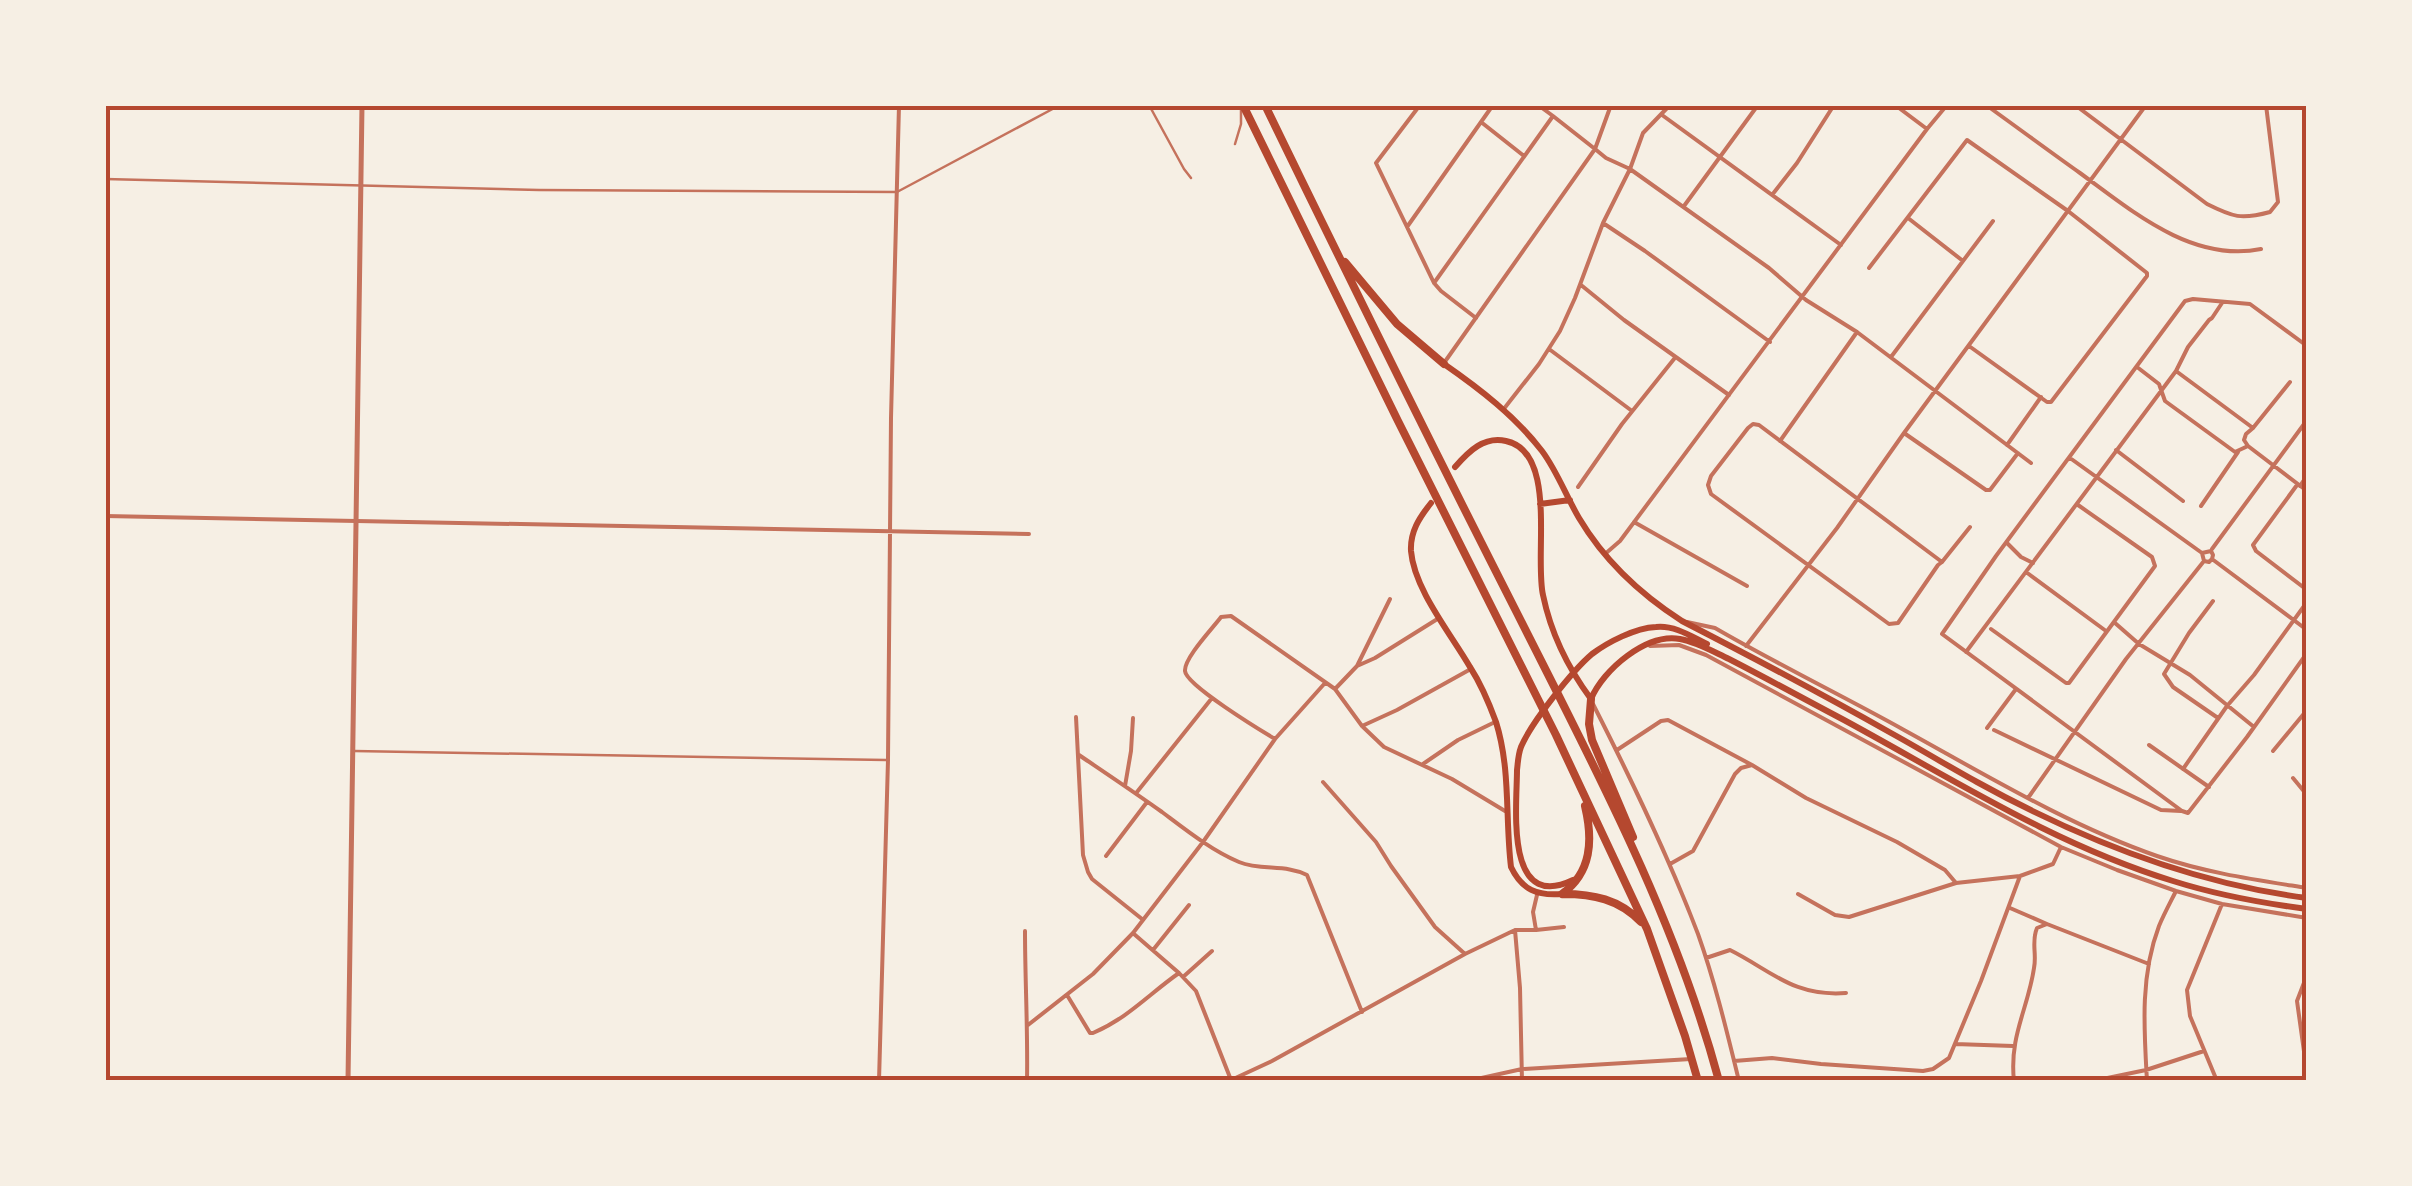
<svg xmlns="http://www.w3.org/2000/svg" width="2412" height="1186" viewBox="0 0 2412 1186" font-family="'PT Sans',sans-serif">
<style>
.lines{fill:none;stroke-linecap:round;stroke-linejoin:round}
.service{stroke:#c5725c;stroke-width:2.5}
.minor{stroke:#c5725c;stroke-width:4}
.tertiary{stroke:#c5725c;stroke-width:5}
.primary{stroke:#b5482f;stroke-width:6}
.motorway{stroke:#b5482f;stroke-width:8}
.neatline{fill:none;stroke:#b5482f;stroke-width:4}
</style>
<rect width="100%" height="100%" fill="#f6efe4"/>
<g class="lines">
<!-- service -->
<path class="service" d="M 1149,105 L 1184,169 L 1191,178
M 1235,144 L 1241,124 L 1241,106
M 105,179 L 539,190 L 897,192 L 1060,105
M 354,751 L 886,760"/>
<!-- minor -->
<path class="minor" d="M 1420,105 L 1376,163 L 1407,227 L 1493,105
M 1895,105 L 1927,129
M 1986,105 C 2018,128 2049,151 2080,173 C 2132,211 2192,263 2261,249
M 2075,105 L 2207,204 C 2233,217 2241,220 2270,212 L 2278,202 L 2266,105
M 1662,115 L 1841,245
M 1553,116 L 1595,149 L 1611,105
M 1481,122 L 1524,156
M 1772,195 L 1797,163 L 1834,105
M 1684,206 L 1758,105
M 1908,218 L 1963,261
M 1603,223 L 1645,251 L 1770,342
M 1407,227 L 1434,283 L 1441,291 L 1476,318
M 1869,268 L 1967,140 L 2068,211 L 2147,273 L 2147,276 L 2051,402 L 2047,402 L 1969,346
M 1434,283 L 1553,116 L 1538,105
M 1581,285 L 1624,320 L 1729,395
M 2222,303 L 2212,318 L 2209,320 L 2188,347 L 2176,371 L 2253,428
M 2307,346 L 2250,304 L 2193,299 L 2185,301 L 1996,556 L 1942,634 L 2182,811 L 2188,813 L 2247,737 L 2307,653
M 1549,349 L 1632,411
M 1891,357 L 1993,221
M 1444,363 L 1595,149 L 1606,158 L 1630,169 L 1769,268 L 1806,300 L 1857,332 L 2031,463
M 2137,367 L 2159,384 L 2165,401 L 2235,452 L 2248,446
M 2290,382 L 2253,428 L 2246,434 L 2244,440 L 2248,446 L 2307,491
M 1503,410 L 1539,364 L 1560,331 L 1575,298 L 1603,223 L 1630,169 L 1643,133 L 1670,105
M 1904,433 L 1986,490 L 1990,490 L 2018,453
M 1780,441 L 1857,332
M 2007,445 L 2041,397
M 2116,450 L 2183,501
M 2070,458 L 2202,553
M 2297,485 L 2253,545 L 2256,551 L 2307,590
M 2300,486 L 2307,476
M 1578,487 L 1622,424 L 1674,359
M 2201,506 L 2238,452
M 105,516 L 1029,534
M 1634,522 L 1747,586
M 2007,543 L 2021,557 L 2033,563
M 2212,549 L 2307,420
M 1605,554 L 1620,541 L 1927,129 L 1947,105
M 2212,559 L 2307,630
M 1942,562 L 1759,425 L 1753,424 L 1748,428 L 1711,476 L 1708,485 L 1711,494 L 1889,624 L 1898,623 L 1938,565 L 1942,562 L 1970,527
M 2026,572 L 2106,631
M 2213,601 L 2189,633 L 2164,674 L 2173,687 L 2218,718
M 1687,622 L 1715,628 C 1777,664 1841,695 1904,730 C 1986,775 2068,825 2157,856 C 2206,873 2257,880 2307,888
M 2115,623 L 2139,644 L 2190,675 L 2254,727
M 1991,629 L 2066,683 L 2069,683 L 2155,566 L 2152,557 L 2078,505
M 1650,646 L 1679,645 L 1706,655 L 2061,847 L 2117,870 L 2176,891 L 2222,904 L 2307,918
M 1746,646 L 1837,528 L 1904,433 L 2146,105
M 1966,652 L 2176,371
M 1357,666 L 1375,658 L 1439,618
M 1335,689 L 1357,666 L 1390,599
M 1593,704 C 1631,779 1668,855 1698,934 C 1715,982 1727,1032 1739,1081
M 1076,717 L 1083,855 L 1088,872 L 1092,879 L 1142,919
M 1362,726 L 1397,710 L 1469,670
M 1987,728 L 2016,689
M 1994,730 L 2161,810 L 2181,811
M 1275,739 C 1260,730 1186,685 1185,671 C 1184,658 1213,628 1221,617 L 1231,616 L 1335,689 L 1362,726 L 1384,747 L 1452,779 L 1505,811
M 2149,745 L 2209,787
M 1617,750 L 1661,721 L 1668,720 L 1752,765 L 1806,798 L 1897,842 L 1945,870 L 1956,883
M 2273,751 L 2307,710
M 1079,755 C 1107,774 1134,792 1162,812 C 1186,830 1211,850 1239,862 C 1261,871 1286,864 1307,875 L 1362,1012
M 1423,764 L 1458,740 L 1495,722
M 2183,769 L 2227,706 L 2254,675 L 2307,602
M 2293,778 L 2307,795
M 1323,782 L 1376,842 L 1391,866 L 1435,927 L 1465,954
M 1125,786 L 1131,751 L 1133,718
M 1137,792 L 1212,698
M 2028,798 L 2126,659 L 2204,561 L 2209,562 L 2212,559 L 2213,555 L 2211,551 L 2202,553 L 2204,561
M 1106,856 L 1147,802
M 1670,864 L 1693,851 L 1735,774 L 1741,768 L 1752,765
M 1798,894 L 1835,915 L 1849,917 L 1956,883 L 2020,876 L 2053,864 L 2061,847
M 2010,908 L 2047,924
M 1515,930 L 1520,988 L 1522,1081
M 1536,930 L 1564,927
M 1025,931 C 1025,981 1028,1031 1027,1081
M 1134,934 L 1179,973 L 1196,991 L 1231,1080
M 1153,950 L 1189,905
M 1706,958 L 1730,950 C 1772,971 1793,997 1846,993
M 2307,975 L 2297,1001 L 2307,1073
M 1183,977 L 1212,951
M 1067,995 L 1090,1033 L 1093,1033 C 1128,1018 1149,994 1179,973
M 1028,1025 L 1093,974 L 1133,933 L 1203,842 L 1275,739 L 1325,683
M 1955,1044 L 2013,1046
M 1734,1061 L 1772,1058 L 1821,1064 L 1923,1071 L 1933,1069 L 1949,1058 L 1981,981 L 2020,876
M 879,1081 L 888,760 L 891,418 L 899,105
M 1229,1081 L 1272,1061 L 1465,954 L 1515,930 L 1536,930 L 1533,912 L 1537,895
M 1468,1081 L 1522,1069 L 1691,1059
M 2014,1081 C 2009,1036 2028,1009 2034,968 C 2037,954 2031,942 2037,928 L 2047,924 L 2149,964
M 2093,1081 L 2146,1070 L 2204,1051
M 2147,1081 C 2144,1029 2140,976 2159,926 C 2164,914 2170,903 2176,891
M 2217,1081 L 2190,1016 L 2187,990 L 2222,904"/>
<!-- tertiary -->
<path class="tertiary" d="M 348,1081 L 362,105"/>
<!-- primary -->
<path class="primary" d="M 1444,364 C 1480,389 1515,416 1542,451 C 1557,471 1566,496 1579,518 C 1604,560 1640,594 1682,621 C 1752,657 1822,694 1891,733 C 1920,749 1948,766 1977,782 C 2080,839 2190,883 2307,898
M 1455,467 C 1469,451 1484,436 1506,441 C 1558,452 1534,556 1543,595 C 1551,634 1568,668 1591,699 C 1603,670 1646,633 1680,639 C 1697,642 1714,652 1729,659 C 1768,679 1806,700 1844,720 C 1951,778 2055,845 2173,881 C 2217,895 2261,903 2307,909
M 1431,503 C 1419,518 1410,532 1411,551 C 1414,589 1451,634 1470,667 C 1481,684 1489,703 1496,722 C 1511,770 1505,818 1511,867 C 1522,890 1537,896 1562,894
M 1540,504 L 1570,500
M 1573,880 C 1504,913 1517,806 1517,770 C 1518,762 1518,755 1521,747 C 1531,723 1572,671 1592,654 C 1608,642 1635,628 1656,627 C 1674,625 1691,636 1707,644"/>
<!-- motorway -->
<path class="motorway" d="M 1243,105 L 1398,421 L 1556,735 L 1647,929 L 1685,1036 L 1698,1081
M 1265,105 C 1348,276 1432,446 1518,615 C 1594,766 1675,917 1719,1081
M 1345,262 L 1397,324 L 1444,364
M 1591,699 L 1589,724 L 1592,740 L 1633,837
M 1562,894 C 1592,872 1593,840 1585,806
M 1563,894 C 1593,894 1619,899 1641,922"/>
</g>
<!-- border -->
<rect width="2412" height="1186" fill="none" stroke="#f6efe4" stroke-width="215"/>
<rect x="108" y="108" width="2196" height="970" class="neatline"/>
</svg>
